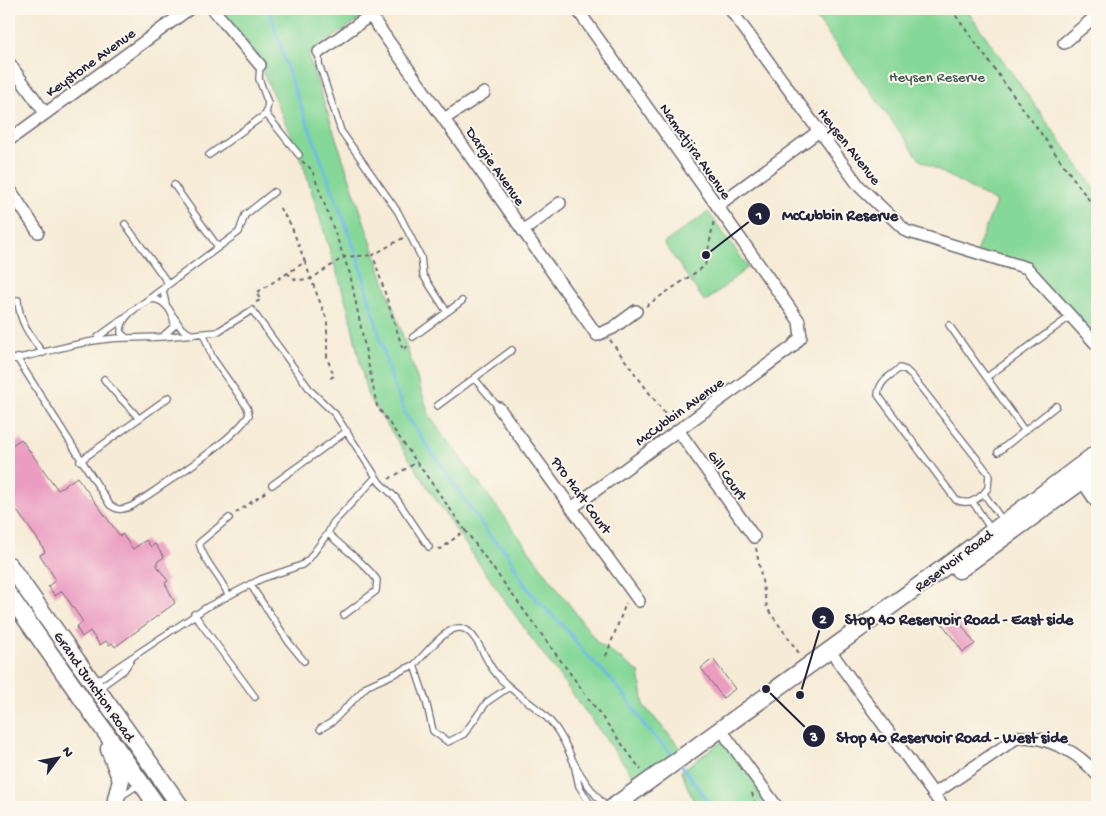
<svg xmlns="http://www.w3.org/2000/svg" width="1106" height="816" viewBox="0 0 1106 816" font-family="'Gochi Hand',sans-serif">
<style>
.green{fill:#86d898;stroke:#547d6a}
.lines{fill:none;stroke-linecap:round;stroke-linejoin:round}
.stream{stroke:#70b9e8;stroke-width:3}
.building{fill:#eb9dc1}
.lane-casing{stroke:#6c6871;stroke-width:8}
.street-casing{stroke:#6c6871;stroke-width:14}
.secondary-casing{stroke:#6c6871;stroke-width:19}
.path{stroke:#6c6871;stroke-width:2;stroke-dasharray:4 4;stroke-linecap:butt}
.lane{stroke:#fff;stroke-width:5.5}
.street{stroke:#fff;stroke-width:11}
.secondary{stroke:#fff;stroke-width:16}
.labels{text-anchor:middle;stroke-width:4;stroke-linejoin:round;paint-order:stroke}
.street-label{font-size:15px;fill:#22223b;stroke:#fbf7ec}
.park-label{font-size:15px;fill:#405957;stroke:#fbf7ec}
.leader{fill:none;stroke:#22223b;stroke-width:2}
.callout-dot{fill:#22223b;stroke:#fbf7ec;stroke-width:2}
.mark-label{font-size:15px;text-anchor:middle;font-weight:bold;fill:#fff}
.callout-label{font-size:16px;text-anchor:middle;font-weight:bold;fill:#22223b;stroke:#fbf7ec;stroke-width:4;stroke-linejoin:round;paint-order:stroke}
</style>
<rect width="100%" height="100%" fill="#fbf7ec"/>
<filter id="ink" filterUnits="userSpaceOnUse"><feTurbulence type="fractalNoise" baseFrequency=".02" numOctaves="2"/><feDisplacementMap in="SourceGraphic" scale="10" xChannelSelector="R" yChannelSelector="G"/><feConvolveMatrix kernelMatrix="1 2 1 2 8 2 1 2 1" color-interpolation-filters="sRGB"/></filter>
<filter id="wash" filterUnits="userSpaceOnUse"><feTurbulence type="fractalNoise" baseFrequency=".0096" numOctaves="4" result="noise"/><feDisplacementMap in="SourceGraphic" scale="20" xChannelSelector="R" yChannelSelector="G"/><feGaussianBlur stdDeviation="1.12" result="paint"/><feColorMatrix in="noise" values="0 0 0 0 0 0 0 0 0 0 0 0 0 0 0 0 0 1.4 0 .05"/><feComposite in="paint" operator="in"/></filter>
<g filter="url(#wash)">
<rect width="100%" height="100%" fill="#f6ebd6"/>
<!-- green -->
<path class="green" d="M 218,9 L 374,9 L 308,55 L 430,417 L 597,642 L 639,672 L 644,706 L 686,754 L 641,787 L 527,632 L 455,529 L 367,394 L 348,308 L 302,161 L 260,65 Z
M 810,9 L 966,9 L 1097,192 L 1097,345 L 1027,268 L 976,252 L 996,202 L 920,160 Z
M 708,212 L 748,267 L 705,302 L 664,243 Z
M 727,738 L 777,807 L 696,807 L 681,771 Z"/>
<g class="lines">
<!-- stream -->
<path class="stream" d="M 269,9 L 290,77 L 358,258 L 392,381 L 406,415 L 492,539 L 507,552 L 524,584 L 537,600 L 568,631 L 583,652 L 609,677 L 626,697 L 646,728 L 675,757
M 680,763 L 712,807"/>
</g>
<g id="blocks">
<!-- building -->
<path class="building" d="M 21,439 L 58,490 L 77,477 L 120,536 L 122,534 L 133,549 L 146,540 L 151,547 L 155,544 L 164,557 L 157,562 L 157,566 L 168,581 L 165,583 L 175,603 L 115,647 L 112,643 L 109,645 L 106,641 L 100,645 L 90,631 L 82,637 L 76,627 L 83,622 L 62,591 L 55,596 L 48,586 L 56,580 L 40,555 L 45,552 L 41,544 L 9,500 L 9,447 Z
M 953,613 L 975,644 L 963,652 L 941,622 Z
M 713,659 L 735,689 L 723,698 L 701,668 Z"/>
</g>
</g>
<g filter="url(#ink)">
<use href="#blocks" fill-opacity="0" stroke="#6c6871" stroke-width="1"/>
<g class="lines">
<defs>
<path id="lane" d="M 319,52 L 319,64 L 341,131 L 398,212 L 421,257 L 423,275 L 447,312
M 260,65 L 259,79 L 268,103 L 266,114 L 299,155
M 209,155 L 266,114
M 174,185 L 218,247
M 125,224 L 168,283
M 152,299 C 166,300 174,313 174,326 L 162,337 L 127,338 L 121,333 C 120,316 139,305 152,299 Z
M 18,300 C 19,322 30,336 43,353
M 142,304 L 239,232 L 245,215 L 274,192
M 166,304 L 163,291 L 167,285
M 174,317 L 181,328 L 192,335
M 949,325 L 1024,430
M 98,337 L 123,319
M 162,337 L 217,332 L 252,310 L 311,391 L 335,414 L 380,483 L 396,498 L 429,547
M 413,337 L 462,301
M 17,358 L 110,505 C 118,511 122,510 132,506 C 161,486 232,442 249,415 L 247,407 L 212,357 L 204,335
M 9,360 C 49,353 86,338 126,338
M 900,368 L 906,370 L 912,376 L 989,474 L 988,488 C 980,499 969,506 956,500 L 878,395 C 879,381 890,376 900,368 Z
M 987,377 L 1071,316
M 474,378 L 499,408
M 104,379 C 114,394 128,404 139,419
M 437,406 L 512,350
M 998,452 L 1056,406
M 80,461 L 169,397
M 272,485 L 347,431
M 984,494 L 1003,521
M 972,501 L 992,531
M 328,533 C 344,550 364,561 377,580 L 376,591 L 344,615
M 250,584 L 290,644 L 304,661
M 228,595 C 221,576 204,563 199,543 L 229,518
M 194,614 L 255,697
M 95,682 L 207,607 L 261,579 L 302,565 L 309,559 L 328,533 L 333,523 L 376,477
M 509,687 L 487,702 L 464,734 L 448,742 L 433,731 L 426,701 L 414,665 C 424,656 445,627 460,628 C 475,628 485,660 494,671 C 511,694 538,704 555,727 C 563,738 568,749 573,761 C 581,777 594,794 606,807
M 99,688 L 124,670 L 132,658
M 320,729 L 332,722 L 367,686 L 414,665
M 574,764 L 579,786 L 592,807
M 105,807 L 141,783
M 141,807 L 150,799"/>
<path id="street" d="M 213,9 L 260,65
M 730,9 L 859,186 L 906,231 L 1027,268 L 1097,345
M 370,15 L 597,335 L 613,328 L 636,311
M 1064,43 L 1097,15
M 319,52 L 379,9
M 9,63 L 45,113
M 444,119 L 484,93
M 9,140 L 189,9
M 9,188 L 38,232
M 717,206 L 819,131
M 523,231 L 560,203
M 499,408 L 639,601
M 678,430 L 754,537
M 1082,481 L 1097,503
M 573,507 L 792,347 L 801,337 L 799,321 L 577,9
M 836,659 L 943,807
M 727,738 L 777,807
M 934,794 L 1018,737 C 1047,736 1079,752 1097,775"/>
<path id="secondary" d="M 9,565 L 181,807
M 959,570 L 1097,470
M 9,595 L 158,807
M 109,749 L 121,780 L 116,799
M 613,807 L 953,561 L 1097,453"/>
</defs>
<!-- lane casing -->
<use href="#lane" class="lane-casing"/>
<!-- street casing -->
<use href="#street" class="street-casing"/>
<!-- secondary casing -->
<use href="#secondary" class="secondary-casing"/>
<!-- path -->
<path class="path" d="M 951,9 L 1097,211
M 302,161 L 312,170 L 350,274 L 377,406 L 465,530 L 441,549 L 436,548
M 403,238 L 373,255 L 403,350 L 410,344
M 305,262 L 311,279 L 344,257 L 373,255
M 287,273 L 296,280 L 311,279 L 327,320 L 327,358 L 334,376 L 327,380
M 256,302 L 261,300 L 256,293 L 305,262 L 291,225 L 279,207
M 646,306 L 705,266 L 714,220
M 610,340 L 671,422
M 389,479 L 417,462
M 236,513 L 267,491
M 465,530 L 641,770
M 756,548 L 767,608 L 801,656
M 606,656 L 626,603
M 752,793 L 756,807"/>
<!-- lane -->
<use href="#lane" class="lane"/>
<!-- street -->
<use href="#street" class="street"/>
<!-- secondary -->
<use href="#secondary" class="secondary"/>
</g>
</g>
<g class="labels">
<!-- street labels -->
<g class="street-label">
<text transform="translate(90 62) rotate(-36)" y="5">Keystone Avenue</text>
<text transform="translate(850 146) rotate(52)" y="5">Heysen Avenue</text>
<text transform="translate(696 151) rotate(55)" y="5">Namatjira Avenue</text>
<text transform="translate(496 166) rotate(55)" y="5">Dargie Avenue</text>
<text transform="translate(679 411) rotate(-36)" y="5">McCubbin Avenue</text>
<text transform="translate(728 475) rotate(55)" y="5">Gill Court</text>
<text transform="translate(582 495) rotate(54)" y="5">Pro Hart Court</text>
<text transform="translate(953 560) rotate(-37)" y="5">Reservoir Road</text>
<text transform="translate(95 686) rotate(55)" y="5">Grand Junction Road</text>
</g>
<!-- park labels -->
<g class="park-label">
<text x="937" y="81">Heysen Reserve</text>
</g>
</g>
<!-- callouts -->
<path class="leader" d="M706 255L759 214M800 695L823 618M766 689L814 736"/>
<g class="callout-dot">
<circle cx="706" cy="255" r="5"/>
<circle cx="800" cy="695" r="5"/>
<circle cx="766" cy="689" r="5"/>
<circle cx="759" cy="214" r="12"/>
<circle cx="823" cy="618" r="12"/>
<circle cx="814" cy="736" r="12"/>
</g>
<g class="mark-label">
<text x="759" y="219">1</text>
<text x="823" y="623">2</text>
<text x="814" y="741">3</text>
</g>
<g class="callout-label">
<text x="840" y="220">McCubbin Reserve</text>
<text x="959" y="624">Stop 40 Reservoir Road - East side</text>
<text x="952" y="742">Stop 40 Reservoir Road - West side</text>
</g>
<!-- margin -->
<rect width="1106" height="816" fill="none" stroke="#fbf7ec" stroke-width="30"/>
<!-- north arrow -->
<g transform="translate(58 758) rotate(58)" stroke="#fbf7ec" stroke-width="4" paint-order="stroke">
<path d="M0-4L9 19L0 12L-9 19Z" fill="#22223b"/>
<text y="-8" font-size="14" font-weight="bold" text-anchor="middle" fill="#22223b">N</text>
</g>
</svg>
